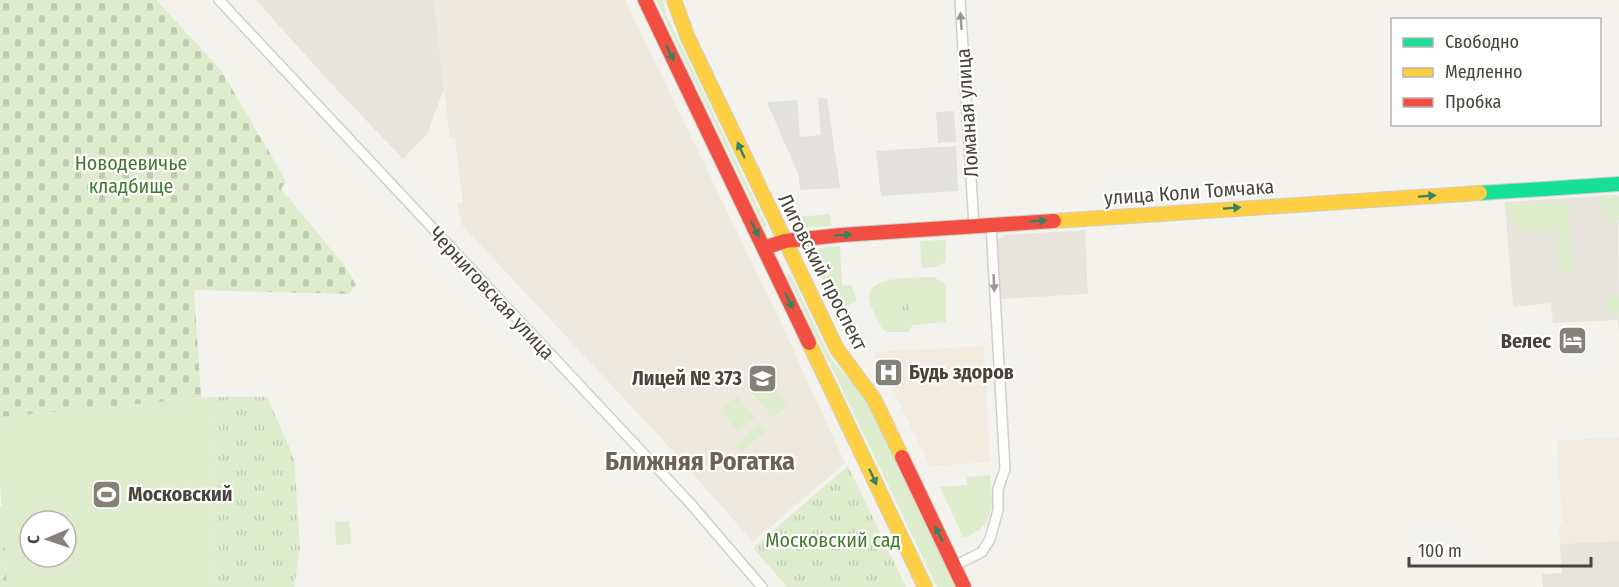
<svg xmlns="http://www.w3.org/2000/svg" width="1619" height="587" viewBox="0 0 1619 587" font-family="'Fira Sans Condensed',sans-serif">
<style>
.residential{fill:#e7e4db}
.commercial{fill:#f1ecde}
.education{fill:#edeadd}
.grass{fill:#deecce;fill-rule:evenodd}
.forest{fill:url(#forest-firs)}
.cemetery{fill:url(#cemetery-stones)}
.park{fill:url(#park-tufts)}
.parking{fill:#e2e1dd}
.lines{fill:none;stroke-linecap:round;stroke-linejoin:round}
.street-casing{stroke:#d1cfca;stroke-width:12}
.fast-casing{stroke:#d2cfc4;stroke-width:16}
.slow-casing{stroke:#d2cfc4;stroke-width:16}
.jam-casing{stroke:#d2cfc4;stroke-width:16}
.street{stroke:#fdfdfc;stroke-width:9}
.fast{stroke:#16e098;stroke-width:14}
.slow{stroke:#ffcf43;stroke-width:14}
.jam{stroke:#f24e42;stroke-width:14}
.oneway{fill:#9a9791}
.oneway2{fill:#35825f}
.labels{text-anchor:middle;stroke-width:4.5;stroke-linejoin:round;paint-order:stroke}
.street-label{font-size:20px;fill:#494439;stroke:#fff}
.park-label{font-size:20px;fill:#427a2d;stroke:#fff}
.poi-label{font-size:20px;font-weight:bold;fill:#494439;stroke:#fff;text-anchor:end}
.district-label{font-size:26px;font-weight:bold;fill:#6c6350;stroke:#fff}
</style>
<defs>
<pattern id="forest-firs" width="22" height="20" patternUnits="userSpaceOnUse" patternTransform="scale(1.5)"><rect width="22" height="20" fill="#deecce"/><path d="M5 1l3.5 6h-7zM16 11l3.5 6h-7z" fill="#c0ccb2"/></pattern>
<pattern id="cemetery-stones" width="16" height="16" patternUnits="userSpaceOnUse" patternTransform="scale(1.5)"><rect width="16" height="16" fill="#deecce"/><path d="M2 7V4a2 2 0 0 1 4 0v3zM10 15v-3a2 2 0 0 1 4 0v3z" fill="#c0ccb2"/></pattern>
<pattern id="park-tufts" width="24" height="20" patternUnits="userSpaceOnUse" patternTransform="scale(1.5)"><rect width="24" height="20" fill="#deecce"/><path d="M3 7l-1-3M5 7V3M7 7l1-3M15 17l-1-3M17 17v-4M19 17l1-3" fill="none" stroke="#c0ccb2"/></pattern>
</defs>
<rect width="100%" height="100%" fill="#f3f2ed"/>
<!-- residential -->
<path class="residential" d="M 256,0 L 434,0 L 444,89 L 427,134 L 403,159 L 325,77 Z
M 1618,195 L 1619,335 L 1618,320 L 1553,323 L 1551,303 L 1513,307 L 1505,202 Z
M 1085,230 L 1088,294 L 1000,299 L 997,240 L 1005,235 Z
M 1619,541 L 1619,587 L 1543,587 L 1542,574 L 1562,573 L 1560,544 Z"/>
<!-- commercial -->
<path class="commercial" d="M 984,346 L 990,462 L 930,466 L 874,352 Z
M 1619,437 L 1619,541 L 1560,544 L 1559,526 L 1562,522 L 1557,441 Z"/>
<!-- education -->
<path class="education" d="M 434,0 L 625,0 L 780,321 L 845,463 L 753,542 L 659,436 L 462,225 L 457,204 L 463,202 L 455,138 L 450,138 Z"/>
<!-- grass -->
<path class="grass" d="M 656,0 L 663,0 L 666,14 L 767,226 L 764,227 Z
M 1619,196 L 1619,220 L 1608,220 L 1601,210 L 1600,197 Z
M 1568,202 L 1573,274 L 1564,273 L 1558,261 L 1556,232 L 1516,229 L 1504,205 Z
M 830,214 L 831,226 L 805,228 L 798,217 Z
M 946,240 L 945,262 L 936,267 L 922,268 L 920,241 Z
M 840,246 L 842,286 L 851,285 L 857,301 L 837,310 L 814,260 L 813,253 L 817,248 Z
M 790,274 L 831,359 L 865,397 L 957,587 L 937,587 L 831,366 L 831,362 L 829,363 L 787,275 Z
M 933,277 L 943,282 L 946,287 L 946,322 L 912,325 L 909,332 L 888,332 L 882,329 C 878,320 871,309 869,299 C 865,275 918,278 933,277 Z
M 761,372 L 789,405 L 773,418 L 745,385 Z
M 737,396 L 755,418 L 738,432 L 720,410 Z
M 210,397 L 216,587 L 7,587 L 0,483 L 0,417 ZM 30,521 L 66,521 L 66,557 L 30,557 Z
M 760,423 L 766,431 L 741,453 L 735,445 Z
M 990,475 C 992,495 996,514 980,529 C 974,533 970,537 963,537 L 940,487 L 967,485 L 967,477 Z
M 349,521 L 351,544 L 336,545 L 335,522 Z"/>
<!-- forest -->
<path class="forest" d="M 0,506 L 2,506 L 7,587 L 0,587 Z"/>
<!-- cemetery -->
<path class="cemetery" d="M 0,0 L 156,0 L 221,70 L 286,181 L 281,189 L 345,266 L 356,285 L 349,294 L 194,290 L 201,398 L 0,417 Z"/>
<!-- park -->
<path class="park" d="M 905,296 L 908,300 L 910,317 L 899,324 L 883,308 L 893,297 L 898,302 Z
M 1606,296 L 1619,296 L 1619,314 L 1607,315 Z
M 210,397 L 267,397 L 294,458 L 300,547 L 294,587 L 216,587 Z
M 848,466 L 906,587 L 787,587 L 753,548 Z"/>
<!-- parking -->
<path class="parking" d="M 818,98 L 827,98 L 840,188 L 800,190 L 799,176 L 767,102 L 797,100 L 800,137 L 821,135 Z
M 954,111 L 956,142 L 938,143 L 936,112 Z
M 956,146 L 958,191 L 881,196 L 876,151 Z"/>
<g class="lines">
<defs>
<path id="street" d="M 219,0 L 689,502 L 762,587
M 960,0 L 974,226
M 954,566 L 982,552 L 990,539 L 998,510 L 998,489 L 1005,469 L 991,225"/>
<path id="fast" d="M 1480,193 L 1619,184"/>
<path id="slow" d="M 674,0 L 688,38 L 837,349 L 874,399 L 902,457
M 1054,221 L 1480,193
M 809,343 L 925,587"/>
<path id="jam" d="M 645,0 L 809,343
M 764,248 L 785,241 L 841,235 L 1054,221
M 902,457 L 964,587"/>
</defs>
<!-- street casing -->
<use href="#street" class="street-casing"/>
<!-- fast casing -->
<use href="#fast" class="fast-casing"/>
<!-- slow casing -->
<use href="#slow" class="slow-casing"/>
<!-- jam casing -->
<use href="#jam" class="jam-casing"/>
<!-- street -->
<use href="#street" class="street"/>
<!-- fast -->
<use href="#fast" class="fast"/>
<!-- slow -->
<use href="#slow" class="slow"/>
<!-- jam -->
<use href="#jam" class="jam"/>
</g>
<!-- one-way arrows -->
<defs><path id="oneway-solid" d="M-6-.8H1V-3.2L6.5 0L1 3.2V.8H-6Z" transform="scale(1.5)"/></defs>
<g class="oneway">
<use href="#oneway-solid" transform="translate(961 21) rotate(-94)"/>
<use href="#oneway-solid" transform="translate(994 283) rotate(87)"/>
</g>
<g class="oneway2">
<use href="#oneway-solid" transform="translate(670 53) rotate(64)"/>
<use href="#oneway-solid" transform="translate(741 150) rotate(-115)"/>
<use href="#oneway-solid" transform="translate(1427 196) rotate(-4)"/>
<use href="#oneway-solid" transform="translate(1232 208) rotate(-4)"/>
<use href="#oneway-solid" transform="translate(1038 221) rotate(-4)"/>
<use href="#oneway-solid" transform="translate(755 229) rotate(64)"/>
<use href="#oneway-solid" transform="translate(843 235) rotate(-4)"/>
<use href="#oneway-solid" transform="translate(789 301) rotate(65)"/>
<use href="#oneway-solid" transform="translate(873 477) rotate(65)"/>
<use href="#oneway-solid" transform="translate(939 534) rotate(-116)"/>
</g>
<!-- icons -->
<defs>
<symbol id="hotel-square" viewBox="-11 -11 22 22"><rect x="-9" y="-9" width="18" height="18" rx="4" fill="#848178" stroke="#fff"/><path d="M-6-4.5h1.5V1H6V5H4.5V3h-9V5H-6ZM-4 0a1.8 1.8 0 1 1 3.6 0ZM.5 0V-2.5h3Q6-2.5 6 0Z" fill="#fff"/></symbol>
<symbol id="hospital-square" viewBox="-11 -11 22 22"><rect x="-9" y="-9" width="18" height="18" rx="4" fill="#848178" stroke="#fff"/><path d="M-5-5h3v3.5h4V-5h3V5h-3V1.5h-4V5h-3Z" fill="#fff"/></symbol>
<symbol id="school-square" viewBox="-11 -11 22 22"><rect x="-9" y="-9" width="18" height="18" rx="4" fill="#848178" stroke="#fff"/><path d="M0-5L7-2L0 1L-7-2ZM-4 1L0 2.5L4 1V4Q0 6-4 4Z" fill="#fff"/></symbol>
<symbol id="stadium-square" viewBox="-11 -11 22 22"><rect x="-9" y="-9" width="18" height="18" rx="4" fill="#848178" stroke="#fff"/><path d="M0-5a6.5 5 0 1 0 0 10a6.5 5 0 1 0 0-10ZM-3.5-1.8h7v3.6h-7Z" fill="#fff"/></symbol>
</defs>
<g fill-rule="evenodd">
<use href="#hotel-square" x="1556" y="324" width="33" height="33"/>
<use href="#hospital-square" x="872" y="356" width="33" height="33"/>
<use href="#school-square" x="746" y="362" width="33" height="33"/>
<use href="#stadium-square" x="90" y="478" width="33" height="33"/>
</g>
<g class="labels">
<!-- street labels -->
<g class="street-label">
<text transform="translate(967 113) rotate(-94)" y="7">Ломаная улица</text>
<text transform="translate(1189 192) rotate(-4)" y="7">улица Коли Томчака</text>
<text transform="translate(823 272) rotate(63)" y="7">Лиговский проспект</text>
<text transform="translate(492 293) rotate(47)" y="7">Черниговская улица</text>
</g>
<!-- park labels -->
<g class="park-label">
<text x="131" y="170">Новодевичье<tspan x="131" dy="23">кладбище</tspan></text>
<text x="833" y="547">Московский сад</text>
</g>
<!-- poi labels -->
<g class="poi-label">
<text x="1551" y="348">Велес</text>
<text x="909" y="379" text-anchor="start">Будь здоров</text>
<text x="742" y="385">Лицей № 373</text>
<text x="128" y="501" text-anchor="start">Московский</text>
</g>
<!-- district labels -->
<g class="district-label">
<text x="700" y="470">Ближняя Рогатка</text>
</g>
</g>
<!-- legend -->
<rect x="1391" y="18" width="210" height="108" fill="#ffffff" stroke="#b6b4b0" stroke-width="1.5"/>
<rect x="1403" y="38" width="30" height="9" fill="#16e098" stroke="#b6b4b0" stroke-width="1.5"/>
<text x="1445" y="48" font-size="18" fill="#494439">Свободно</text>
<rect x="1403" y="68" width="30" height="9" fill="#ffcf43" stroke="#b6b4b0" stroke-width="1.5"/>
<text x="1445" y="78" font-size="18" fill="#494439">Медленно</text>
<rect x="1403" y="98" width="30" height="9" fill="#f24e42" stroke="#b6b4b0" stroke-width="1.5"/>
<text x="1445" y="108" font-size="18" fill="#494439">Пробка</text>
<!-- north arrow -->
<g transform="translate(48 539) rotate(268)"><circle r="28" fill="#ffffff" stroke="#b6b4b0" stroke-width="1.5"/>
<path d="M0-4.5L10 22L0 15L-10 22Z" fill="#848178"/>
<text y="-9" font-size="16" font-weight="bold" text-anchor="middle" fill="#494439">С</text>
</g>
<!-- scale -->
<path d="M1409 557v9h182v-9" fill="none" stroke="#494439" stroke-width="3"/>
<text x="1418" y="557" font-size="18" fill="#494439" stroke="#ffffff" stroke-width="4.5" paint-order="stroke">100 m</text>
</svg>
